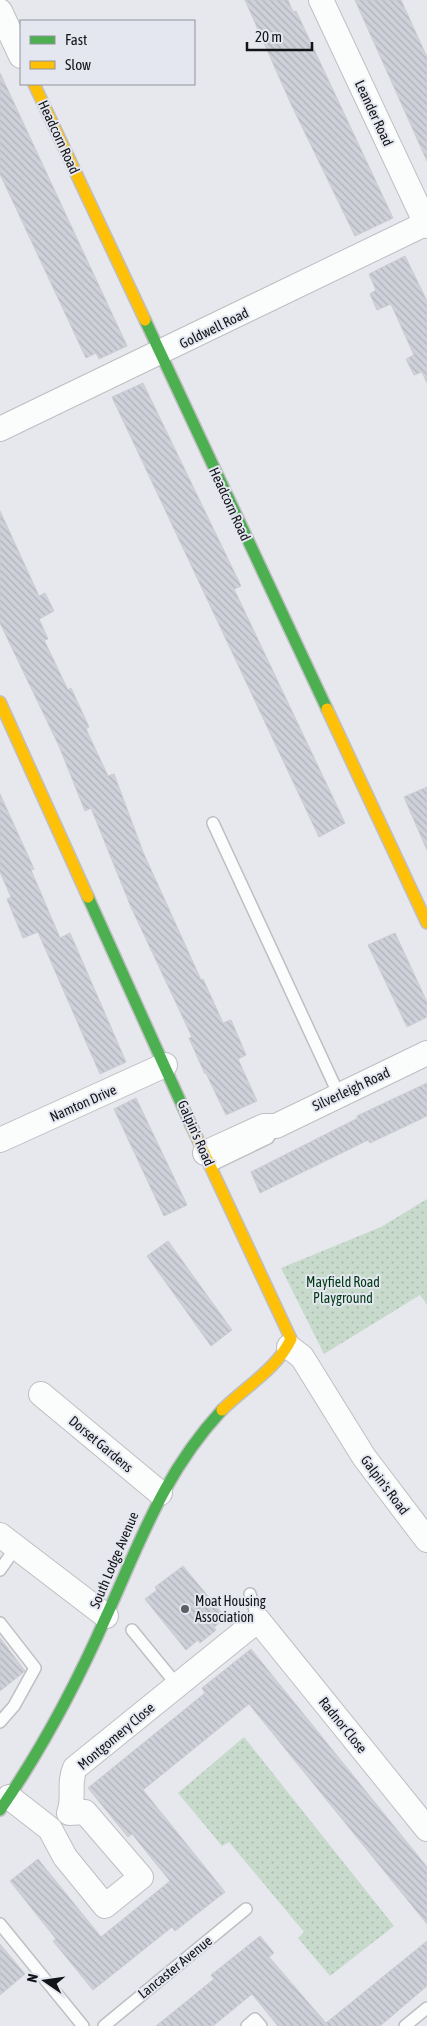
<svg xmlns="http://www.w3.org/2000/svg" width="427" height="2026" viewBox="0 0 427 2026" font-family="'Asap Condensed',sans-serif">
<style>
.park{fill:url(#park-dots)}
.building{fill:url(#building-back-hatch);stroke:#ccccd0}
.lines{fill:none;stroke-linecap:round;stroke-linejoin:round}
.lane-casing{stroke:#bfbfc3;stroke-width:14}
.street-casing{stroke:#bfbfc3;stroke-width:26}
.fast-casing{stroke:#bfbfc3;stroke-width:14}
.slow-casing{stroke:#bfbfc3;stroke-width:14}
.lane{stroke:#fbfcfc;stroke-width:11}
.street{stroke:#fbfcfc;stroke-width:24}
.fast{stroke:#4caf50;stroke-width:11}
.slow{stroke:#ffc107;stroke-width:11}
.poi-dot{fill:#5d5e62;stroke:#e4e7f0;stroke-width:2}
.labels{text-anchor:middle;stroke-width:4;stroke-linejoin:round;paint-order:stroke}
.street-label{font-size:14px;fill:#131417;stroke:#e4e7f0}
.park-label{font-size:14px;fill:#003a15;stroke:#e4e7f0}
.poi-label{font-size:14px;fill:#131417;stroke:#e4e7f0;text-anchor:start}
</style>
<defs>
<pattern id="park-dots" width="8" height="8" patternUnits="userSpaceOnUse" patternTransform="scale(1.25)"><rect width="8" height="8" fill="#c7dacc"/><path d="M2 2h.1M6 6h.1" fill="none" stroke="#aabaae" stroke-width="1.8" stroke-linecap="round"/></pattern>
<pattern id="building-back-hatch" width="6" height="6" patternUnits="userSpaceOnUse" patternTransform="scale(1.25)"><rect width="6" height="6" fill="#cfd1da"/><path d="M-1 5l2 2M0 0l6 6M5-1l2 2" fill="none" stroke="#b1b3ba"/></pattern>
</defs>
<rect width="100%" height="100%" fill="#e7e8ed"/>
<!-- park -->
<path class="park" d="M 427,1199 L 427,1305 L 420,1295 L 324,1354 L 281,1268 L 381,1227 Z
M 244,1737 L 394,1926 L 330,1976 L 298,1938 L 304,1932 L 229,1842 L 222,1846 L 178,1793 Z"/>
<!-- building -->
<path class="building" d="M 245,0 L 288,0 L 293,12 L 296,11 L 393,218 L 355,236 L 291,104 Z
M 355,0 L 401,0 L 421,44 L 427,57 L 427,161 Z
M 0,73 L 127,346 L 99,359 L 96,353 L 86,358 L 0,174 Z
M 405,256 L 427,301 L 427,383 L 422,372 L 414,375 L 406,359 L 414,355 L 391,304 L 377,310 L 370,294 L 376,290 L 369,274 Z
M 143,383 L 241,586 L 234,589 L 345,823 L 319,837 L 112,397 Z
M 0,511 L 39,596 L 45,593 L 54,611 L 39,619 L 48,639 L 44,640 L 68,690 L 71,688 L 89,727 L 86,729 L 108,776 L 114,774 L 143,852 L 201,980 L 203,979 L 223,1023 L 231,1020 L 246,1055 L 238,1059 L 257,1101 L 226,1115 L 206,1073 L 205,1074 L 189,1038 L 192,1037 L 131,907 L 91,808 L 85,811 L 59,746 L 0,623 Z
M 427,787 L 427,850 L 404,797 Z
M 0,794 L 34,869 L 31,870 L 60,938 L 70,933 L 126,1062 L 100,1074 L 38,932 L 23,938 L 7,899 L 11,897 L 0,872 Z
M 395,933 L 427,1002 L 427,1017 L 407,1027 L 368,945 Z
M 427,1083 L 427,1116 L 370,1143 L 368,1140 L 260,1193 L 251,1172 L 358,1118 L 357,1116 Z
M 136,1098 L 187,1205 L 164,1216 L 114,1109 Z
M 168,1241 L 232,1330 L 211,1346 L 147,1256 Z
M 183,1566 L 226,1618 L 214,1627 L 216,1630 L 200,1643 L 198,1640 L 186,1650 L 145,1599 L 157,1590 L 155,1587 Z
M 0,1638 L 25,1671 L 0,1691 Z
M 251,1649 L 427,1867 L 427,1924 L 249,1704 L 143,1790 L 225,1892 L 175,1931 L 172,1927 L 93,1990 L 53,1941 L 56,1939 L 10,1881 L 38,1859 L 101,1937 L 170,1881 L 132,1834 L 128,1837 L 88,1788 L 205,1693 L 202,1688 Z
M 260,1936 L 274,1953 L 269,1957 L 326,2023 L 427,1941 L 427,1986 L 380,2026 L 278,2026 L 252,1994 L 213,2026 L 156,2026 L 214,1979 L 211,1975 Z
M 0,1944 L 25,1974 L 0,1995 Z"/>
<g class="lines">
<defs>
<path id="lane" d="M 213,823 L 339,1095
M 210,1166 L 268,1138 L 276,1126
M 0,1570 L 16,1547
M 250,1594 L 258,1620
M 0,1623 L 35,1668 L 14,1706 L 0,1722
M 132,1630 L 177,1685
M 0,1924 L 83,2026
M 104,2026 L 246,1909
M 247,2026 L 255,2019 L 261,2026
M 405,2026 L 427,2008"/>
<path id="street" d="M 321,0 L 427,226
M 0,11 L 21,56
M 0,429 L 427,223
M 0,1140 L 165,1065
M 205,1153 L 264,1126 L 276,1126 L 427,1053
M 289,1347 L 302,1357 L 364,1457 L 427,1540
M 41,1394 L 160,1493
M 0,1535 L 106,1616
M 9,1797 L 50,1829 L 65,1857 L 105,1906 L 141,1877 L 85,1812 L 69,1813 C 75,1798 68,1783 75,1768 L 258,1620 L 427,1829"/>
<path id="fast" d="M 145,320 L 327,709
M 88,897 L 191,1125
M 0,1810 C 42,1749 76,1685 106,1617 C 141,1540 163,1474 222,1410"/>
<path id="slow" d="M 34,84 L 145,320
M 0,702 L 88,897
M 327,709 L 427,923
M 191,1125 L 291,1339 C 277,1369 245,1387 222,1410"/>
</defs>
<!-- lane casing -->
<use href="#lane" class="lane-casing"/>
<!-- street casing -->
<use href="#street" class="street-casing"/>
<!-- fast casing -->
<use href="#fast" class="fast-casing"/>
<!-- slow casing -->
<use href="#slow" class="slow-casing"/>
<!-- lane -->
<use href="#lane" class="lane"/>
<!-- street -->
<use href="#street" class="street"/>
<!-- fast -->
<use href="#fast" class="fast"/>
<!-- slow -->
<use href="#slow" class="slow"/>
</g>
<!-- markers -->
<circle class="poi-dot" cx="185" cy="1609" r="5"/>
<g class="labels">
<!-- street labels -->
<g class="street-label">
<text transform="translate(374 113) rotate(65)" y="5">Leander Road</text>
<text transform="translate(59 137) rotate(65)" y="5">Headcorn Road</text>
<text transform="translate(214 328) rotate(-26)" y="5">Goldwell Road</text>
<text transform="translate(230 504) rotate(65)" y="5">Headcorn Road</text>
<text transform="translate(351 1089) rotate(-25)" y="5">Silverleigh Road</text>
<text transform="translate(83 1103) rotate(-24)" y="5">Namton Drive</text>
<text transform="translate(196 1133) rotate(66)" y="5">Galpin's Road</text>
<text transform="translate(101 1444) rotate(40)" y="5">Dorset Gardens</text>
<text transform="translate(385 1485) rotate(53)" y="5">Galpin's Road</text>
<text transform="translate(114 1560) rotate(-67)" y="5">South Lodge Avenue</text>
<text transform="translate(343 1725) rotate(51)" y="5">Radnor Close</text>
<text transform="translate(116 1736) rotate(-40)" y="5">Montgomery Close</text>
<text transform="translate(175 1967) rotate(-39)" y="5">Lancaster Avenue</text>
</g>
<!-- park labels -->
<g class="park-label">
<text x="343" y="1287">Mayfield Road<tspan x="343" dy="16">Playground</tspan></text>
</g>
<!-- poi labels -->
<g class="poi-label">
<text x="195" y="1606">Moat Housing<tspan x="195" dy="16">Association</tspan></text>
</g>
</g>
<!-- legend -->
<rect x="20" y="20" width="175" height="65" fill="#e4e7f0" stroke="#909399"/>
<rect x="30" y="36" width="25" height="8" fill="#4caf50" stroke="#909399"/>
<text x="65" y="45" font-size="15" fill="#131417">Fast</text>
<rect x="30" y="61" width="25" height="8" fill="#ffc107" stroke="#909399"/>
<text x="65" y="70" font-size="15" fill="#131417">Slow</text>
<!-- north arrow -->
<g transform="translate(45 1981) rotate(283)" stroke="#e4e7f0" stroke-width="4" paint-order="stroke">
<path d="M0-4L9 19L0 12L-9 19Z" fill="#131417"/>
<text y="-8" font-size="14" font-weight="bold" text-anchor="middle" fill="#131417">N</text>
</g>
<!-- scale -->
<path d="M247 42v8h65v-8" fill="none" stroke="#131417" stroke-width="2.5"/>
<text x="255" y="42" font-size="15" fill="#131417" stroke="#e4e7f0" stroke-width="4" paint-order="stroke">20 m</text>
</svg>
